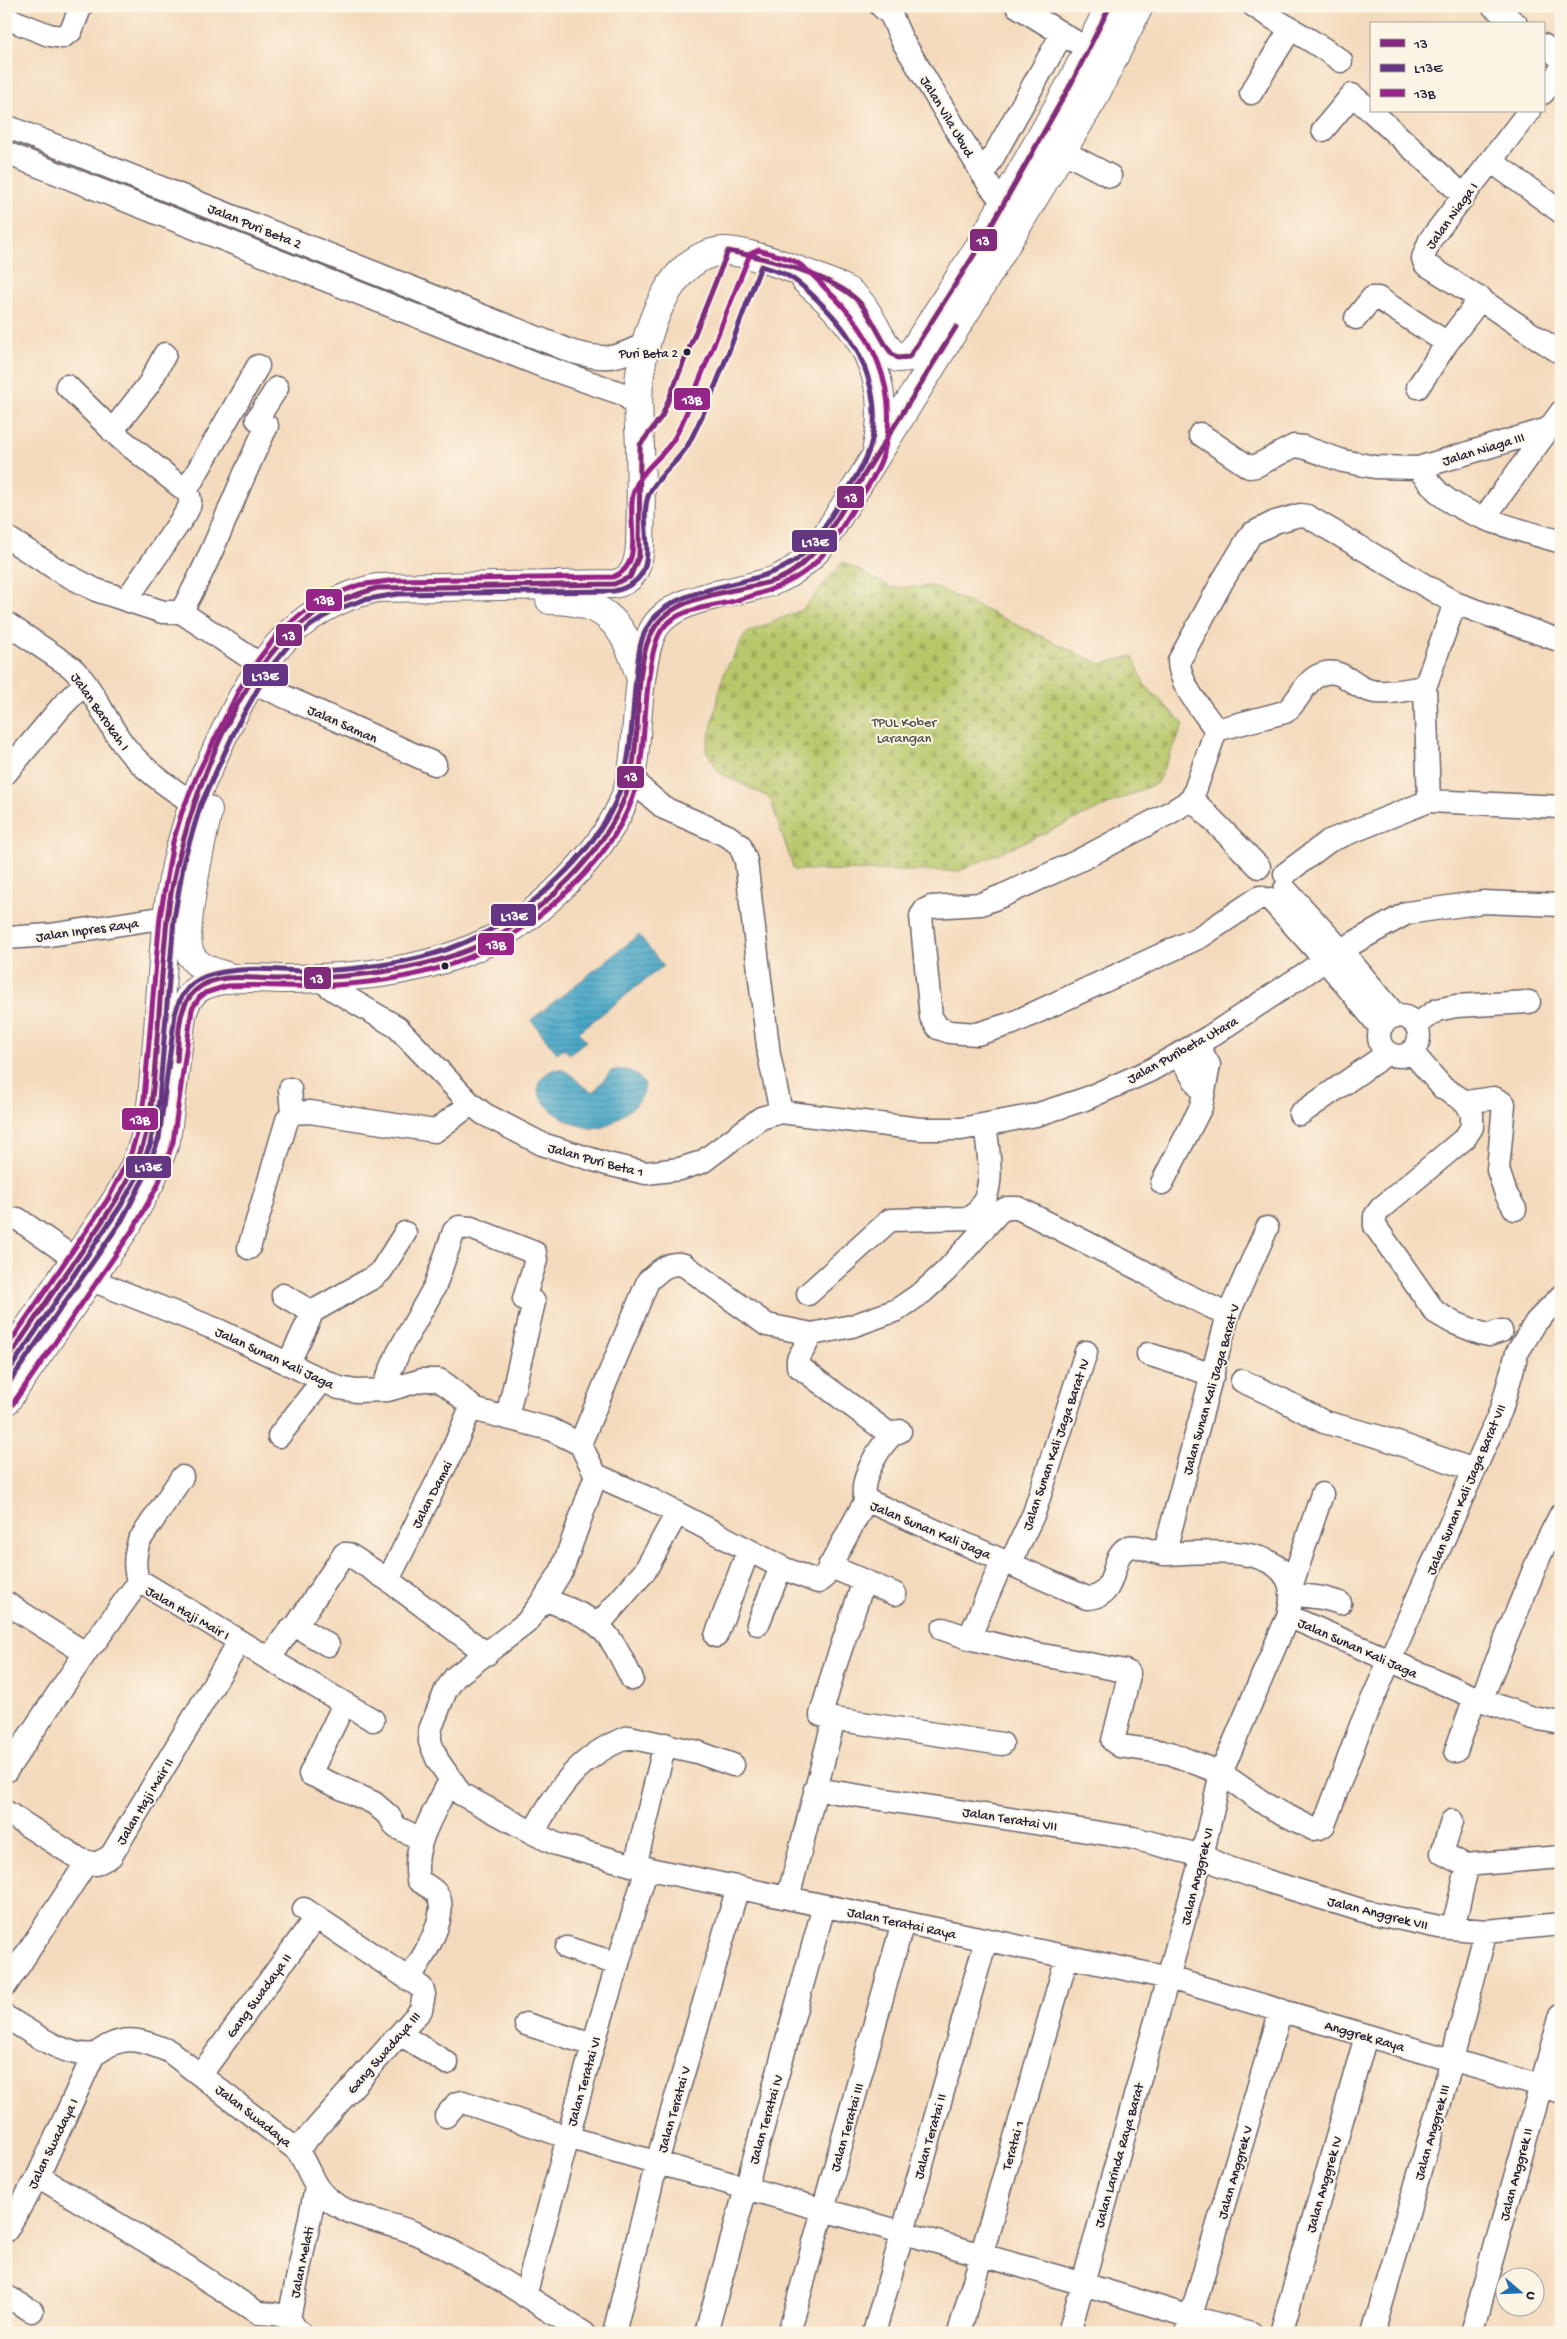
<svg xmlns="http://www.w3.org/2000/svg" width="1567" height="2339" viewBox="0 0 1567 2339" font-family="'Gochi Hand',sans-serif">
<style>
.cemetery{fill:url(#cemetery-stones);stroke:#6d7452}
.water{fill:url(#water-rules);stroke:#356481}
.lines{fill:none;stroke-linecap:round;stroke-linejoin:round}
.minor-casing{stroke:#6c6268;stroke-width:25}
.major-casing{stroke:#6c6268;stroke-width:30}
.minor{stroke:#fff;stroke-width:22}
.major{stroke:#fff;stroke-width:28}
.bus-1-casing{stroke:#fcf5e5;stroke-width:9}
.bus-2-casing{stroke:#fcf5e5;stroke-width:9}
.bus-3-casing{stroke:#fcf5e5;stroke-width:9}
.bus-1{stroke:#802b7c;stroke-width:5}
.bus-2{stroke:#643683;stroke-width:5}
.bus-3{stroke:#972489;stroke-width:5}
.bus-dot{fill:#22223b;stroke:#fcf5e5;stroke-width:2}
.labels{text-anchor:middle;stroke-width:4;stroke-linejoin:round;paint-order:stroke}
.bus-label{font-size:13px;fill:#22223b;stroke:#fcf5e5;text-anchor:end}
.street-label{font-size:14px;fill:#22223b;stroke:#fcf5e5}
.park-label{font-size:14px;fill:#4f5449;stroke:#fcf5e5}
.line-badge{stroke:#fcf5e5;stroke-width:2}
.badge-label{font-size:14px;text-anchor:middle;font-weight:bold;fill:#fff}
</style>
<defs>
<pattern id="cemetery-stones" width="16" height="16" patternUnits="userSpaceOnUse" patternTransform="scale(1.25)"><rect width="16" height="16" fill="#b8c769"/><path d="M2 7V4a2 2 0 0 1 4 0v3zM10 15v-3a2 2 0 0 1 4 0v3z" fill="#9eab5c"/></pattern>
<pattern id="water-rules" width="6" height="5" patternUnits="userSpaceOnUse" patternTransform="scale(1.25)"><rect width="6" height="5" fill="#48a7c7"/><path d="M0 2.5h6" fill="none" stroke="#3c88a3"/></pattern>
</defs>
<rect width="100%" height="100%" fill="#fcf5e5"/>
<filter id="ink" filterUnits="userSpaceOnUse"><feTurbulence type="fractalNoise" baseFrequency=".02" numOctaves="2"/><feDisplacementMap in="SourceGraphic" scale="10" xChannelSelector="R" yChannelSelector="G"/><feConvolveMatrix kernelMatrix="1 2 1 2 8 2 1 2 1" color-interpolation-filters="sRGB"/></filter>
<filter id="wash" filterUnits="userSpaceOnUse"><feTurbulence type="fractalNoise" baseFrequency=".0096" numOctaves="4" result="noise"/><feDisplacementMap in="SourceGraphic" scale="20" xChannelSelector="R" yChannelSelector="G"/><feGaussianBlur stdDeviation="1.12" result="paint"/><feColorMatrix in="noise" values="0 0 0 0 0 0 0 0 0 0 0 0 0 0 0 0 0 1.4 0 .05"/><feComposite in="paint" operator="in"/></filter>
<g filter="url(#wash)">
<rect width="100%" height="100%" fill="#f4dabc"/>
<!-- cemetery -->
<path class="cemetery" d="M 843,562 L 892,588 L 933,586 L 1101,664 L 1133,656 L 1144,684 L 1184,724 L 1157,783 L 959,871 L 794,870 L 770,798 L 720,773 L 706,750 L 724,673 L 746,633 L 802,610 Z"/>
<!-- water -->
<path class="water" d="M 639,935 L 663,966 L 579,1032 L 586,1041 L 569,1054 L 564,1048 L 557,1053 L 531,1020 Z
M 555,1069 C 574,1069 578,1088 594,1092 L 611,1071 C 627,1068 637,1071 645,1086 C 642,1101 636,1105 625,1113 C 617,1119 609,1127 598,1128 C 571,1132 508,1089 555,1069 Z"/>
</g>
<g filter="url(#ink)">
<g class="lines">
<defs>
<path id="minor" d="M 881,6 L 891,15 L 902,40 L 990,186 L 1015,216
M 1017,6 L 1074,41
M 1254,6 C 1283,26 1314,40 1341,61
M 1493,6 L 1516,24
M 6,18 L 49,35 L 62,37 L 71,31 L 81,6
M 1543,45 L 1561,58
M 1251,93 L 1291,28
M 1543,93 L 1561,69
M 1371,111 L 1464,196
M 1529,111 L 1430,240 L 1423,258 L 1425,264 C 1472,292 1515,324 1561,353
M 6,126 L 573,352 C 608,361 615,359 647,343
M 1323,130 L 1352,95 L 1371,111
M 1062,151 L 1110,176
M 6,153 L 545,367 L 623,394 L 638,406
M 1491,161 L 1561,212
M 983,175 L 1062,34
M 1356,318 L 1372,298 L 1378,298 L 1447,343
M 67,386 L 121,439 L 186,491 C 192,499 191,504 186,513 L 127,599
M 1418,387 L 1447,343 L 1481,298
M 112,431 L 149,384 L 165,354
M 1200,434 L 1249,467 L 1256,466 L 1294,446 L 1303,447 L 1343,461 L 1375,467 L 1418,468 L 1548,429
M 1418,468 C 1425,477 1432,486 1440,494 C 1471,520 1523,530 1561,542
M 186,491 L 258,366
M 1484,518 L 1561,412
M 6,537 L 61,572 L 96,590 L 163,612 L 181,612 L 261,665
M 181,612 C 215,553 236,487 267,426 L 257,419 L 277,388
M 6,623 L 71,667 L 80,676 C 97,697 107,722 123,744 C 141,768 168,787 193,803
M 250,681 L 435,764
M 1216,730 L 1285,712 C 1299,702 1304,680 1322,674 C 1344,667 1353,688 1371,691 C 1388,695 1408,689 1425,687
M 6,773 L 62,706 L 85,683
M 631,775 L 643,790 L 664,808 L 728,836 L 740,845 L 746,861 L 769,1055 L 781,1112
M 1192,799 L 1216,730 C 1202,709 1180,687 1179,661 L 1223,580 L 1251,534 L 1275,522 L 1300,515 L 1307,516 L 1455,603 L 1561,641
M 1429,801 L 1425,687 L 1455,603
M 1259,867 L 1192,799 L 1173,811 L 1080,860 L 1004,895 L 981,904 L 931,907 L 925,910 L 921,916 L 931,1017 L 938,1028 L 950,1032 L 977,1034 L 1013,1023 L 1200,937 L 1260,897
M 1285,874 L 1329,841 L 1429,801 L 1561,807
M 1285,889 L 1341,950 L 1396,1016
M 1270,899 L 1326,961 L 1380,1027
M 6,938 L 50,935 L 167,917
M 318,978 L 334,990 L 397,1027 L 471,1104 L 484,1114 L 542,1144 L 607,1164 L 646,1173 L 680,1169 L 702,1162 L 761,1118 L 781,1112 L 920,1129 L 961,1129 L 1036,1115 L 1085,1099 L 1149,1071 L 1209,1037 L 1341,950 L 1407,913 L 1483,902 L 1561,905
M1379 1036a20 20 0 1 1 40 0a20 20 0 1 1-40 0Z
M 1416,1025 L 1437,1010 L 1456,1006 L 1529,1002
M 1411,1051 L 1443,1088 L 1466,1102 L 1472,1114 L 1472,1127 L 1465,1138 L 1381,1208 L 1375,1216 L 1375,1226 L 1435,1312 L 1452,1322 L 1480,1333 L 1489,1335 L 1501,1331
M 1178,1055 L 1203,1093
M 290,1089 L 292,1113
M 1466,1102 L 1494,1098 L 1504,1104 L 1498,1170 L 1506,1194 L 1515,1209
M 1300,1114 L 1388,1053
M 1162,1183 L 1201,1107 L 1209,1065 L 1197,1044
M 6,1219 L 18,1219 L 75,1259
M 249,1248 L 287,1120 L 292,1113 L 310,1112 L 435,1131 L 471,1104
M 89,1279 L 218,1330 L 339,1388 L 356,1391 L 388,1390 L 422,1380 L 439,1380 L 448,1386 L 476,1410 L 550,1429 L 580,1444 L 596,1475 L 652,1500 L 785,1569 L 818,1582 L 823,1579 L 866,1500 L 1087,1598 C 1122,1597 1107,1555 1129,1547 C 1137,1544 1156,1554 1166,1554 C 1199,1553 1278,1542 1290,1586 C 1293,1596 1290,1606 1288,1616 L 1481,1700 L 1533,1718 L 1561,1723
M 808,1294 L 890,1220 L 971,1218 C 998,1196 989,1156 985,1125
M 283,1295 L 308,1310 L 310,1318 L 288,1364
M 310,1313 L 374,1277 L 381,1271 L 405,1233
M 812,1334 L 798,1359 L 798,1366 L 891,1435
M 1148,1354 L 1213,1375
M 1242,1381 L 1281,1399 L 1324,1422 L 1380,1437 L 1474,1470
M 382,1390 L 399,1351 L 435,1286 L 454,1231 L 459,1227 L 471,1228 L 535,1253 L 536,1260 L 524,1299 L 534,1302 L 507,1417
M 279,1436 L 322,1381
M 580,1444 L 648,1281 C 659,1271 668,1261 684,1265 L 767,1325 L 812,1334 L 852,1326 L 897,1310 L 923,1292 L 946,1271 L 999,1212 L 1007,1208 L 1018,1208 L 1141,1270 L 1166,1285 L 1228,1315
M 866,1500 C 857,1484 878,1449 890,1437 C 892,1434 897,1433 900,1431
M 1164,1554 L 1228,1315 L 1267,1228
M 1010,1564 L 1034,1513 L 1086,1352
M 829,1566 L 895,1594
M 388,1580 L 451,1454 L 471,1407
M 864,1581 L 835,1666 L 821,1715 L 834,1719 L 1002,1744
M 139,1585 C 134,1569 134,1557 139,1541 L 182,1477
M 1291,1587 L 1322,1494
M 1291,1594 L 1323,1598 L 1340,1603
M 544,1599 C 601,1621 605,1624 632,1679
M 6,1603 L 82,1651 L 88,1649 L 95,1642 L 135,1587 L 145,1584 L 269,1659 L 288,1632 L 296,1626 L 328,1645
M 599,1624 L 645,1571 L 677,1513
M 758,1624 L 781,1567
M 296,1626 L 344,1554 L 348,1554 L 388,1580 L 487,1654
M 943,1629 L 969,1638 L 1022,1651 L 1125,1671 L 1129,1673 L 1128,1680 L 1113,1741 L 1120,1746 L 1170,1753 L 1221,1773 L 1268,1806 L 1313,1829 L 1319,1828 L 1324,1825 L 1361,1725 L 1501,1410 L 1517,1353 L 1536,1322 L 1561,1296
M 716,1636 L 748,1551
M 969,1638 L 1003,1560
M 269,1659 L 373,1720
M 1481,1700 L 1540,1555 L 1561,1514
M 344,1704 L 310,1774 L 374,1803 L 389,1816 L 396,1827 L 421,1839
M 1456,1751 L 1475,1697
M 733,1765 L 697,1752 L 629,1737 C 580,1754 557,1789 533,1833 L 556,1844 L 635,1866 L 1169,1978 L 1561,2092
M 6,1771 L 88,1649
M 815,1789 L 1133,1838 L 1202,1856 L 1223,1866 L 1267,1881 L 1364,1911 L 1439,1927 L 1486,1931 L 1561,1924
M 6,1812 L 81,1860 L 96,1864 L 111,1856 L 239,1642
M 1452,1821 L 1442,1853 L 1465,1865 L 1467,1868 L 1453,1928
M 533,1833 L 461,1794 L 438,1761 L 430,1742 L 430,1730 L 446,1690 L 455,1677 L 526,1623 L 544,1599 L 562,1570 L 596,1475
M 1465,1865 L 1561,1857
M 635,1866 L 665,1744
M 788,1898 L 834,1719
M 567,1948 L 618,1964
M 408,1979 C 421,1962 451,1914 437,1894 C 433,1888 423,1884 418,1880 C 412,1846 432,1817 446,1788 L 454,1783
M 6,1985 L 87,1862
M 6,2017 C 28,2030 67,2059 94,2054 C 99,2053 105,2047 110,2045 C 131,2035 149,2043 169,2051 L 297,2150 C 311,2170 311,2187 332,2202 C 358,2220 390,2222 417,2234 C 476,2261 530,2299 584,2333
M 526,2024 L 593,2045
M 400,2034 L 447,2063
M 201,2074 L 316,1917
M 446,2116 L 457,2103 L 463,2102 L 567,2137 L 1070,2280 L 1191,2317 L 1251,2333
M 297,2150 L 421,2010 L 424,1994 L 422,1988 L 304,1909
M 38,2176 L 172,2257 L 258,2313 L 275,2314 L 289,2318
M 6,2231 L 38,2176 L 94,2054
M 6,2296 L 32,2311
M 525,2296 L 593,2045 L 647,1868
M 301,2333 L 295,2328 L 289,2318 L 316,2188
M 614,2333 L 657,2162 L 738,1887
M 706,2333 L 824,1906
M 789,2333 L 903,1922
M 874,2333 L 986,1940
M 959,2333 L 1067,1957
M 1069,2333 L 1202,1856 L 1221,1773 L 1288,1616
M 1186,2333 L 1281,2010
M 1281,2333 L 1366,2036
M 1373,2333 L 1449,2071 L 1486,1931
M 1471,2333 L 1561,2015"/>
<path id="major" d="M 806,281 C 859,325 893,375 877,447
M 550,600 C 609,600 625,627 641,679
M 208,810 C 203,837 178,937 192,957 C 200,970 219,973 232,978
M 6,1362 C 30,1326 53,1291 77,1257 C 102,1221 130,1186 143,1144 C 152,1115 153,1084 156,1054 C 160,1009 162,964 167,919 C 171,881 181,841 193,805 C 199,786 209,768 216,751 C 251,674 288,607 377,588 L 614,584 C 634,581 639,563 640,545 C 641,512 641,479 640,446 C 639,425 637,404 639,382 C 644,336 667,256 723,251 C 749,250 817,277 842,288 C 872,302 877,346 898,358 L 909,357 L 981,244 L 1072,82 L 1110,6
M 6,1401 L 128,1224 L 151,1181 L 166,1140 L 182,1016 C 185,1002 192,990 205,985 C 231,974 262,979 289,979 C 356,978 426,972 487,942 C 538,917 608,849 626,794 C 634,771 635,747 637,723 C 639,698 642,647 655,627 C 677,593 742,594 778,579 C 796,571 808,560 820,546 L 969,306 L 1062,151 L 1093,99 L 1139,6"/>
</defs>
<!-- minor casing -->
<use href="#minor" class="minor-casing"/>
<!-- major casing -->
<use href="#major" class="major-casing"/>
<!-- minor -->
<use href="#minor" class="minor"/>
<!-- major -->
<use href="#major" class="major"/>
<defs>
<path id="bus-1" d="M 177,1061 C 179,1038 176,1007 196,990 C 218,971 252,979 278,979 C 300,979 323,978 345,976 C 392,972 443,964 486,942 C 541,914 605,853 626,794 C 633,773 635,750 637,729 C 639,700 638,652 655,627 C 678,592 739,593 776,580 C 794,574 807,560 820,546 L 956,327
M 6,1362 C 29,1328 51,1294 75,1261 C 100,1224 129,1187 143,1144 C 151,1118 153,1091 155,1064 C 159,1016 162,968 167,920 C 177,832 228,686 297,627 C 320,607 348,597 377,588 L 614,584 L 630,577 L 639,556 L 640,445 L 662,416 L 728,251 C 763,257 835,276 859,302 C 873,317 879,338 892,354 L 898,358 L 909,357 L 981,244 L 1072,82 L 1110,6"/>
<path id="bus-2" d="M 6,1387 L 122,1220 L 144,1178 L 159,1138 L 175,1014 C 180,993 192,979 214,974 C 248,965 285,972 319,971 C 416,966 488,948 559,878 C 579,859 597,837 610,813 C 637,764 630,701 640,647 C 654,578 746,595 796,560 C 813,548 824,527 835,510 C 845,493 858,476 866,458 C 885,415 869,362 841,326 C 830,312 803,283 786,275 C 779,271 769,269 761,266 C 738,325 718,387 689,443 C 679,462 658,475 649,494 C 635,527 669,578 614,591 L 397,594 L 363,600 L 335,610 L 310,626 L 288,646 L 269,669 L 238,724 L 201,804 L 184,860 L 174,919 L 159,1101 L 150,1145 L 137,1177 L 120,1207 L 12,1366"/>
<path id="bus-3" d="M 6,1348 L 108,1199 L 130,1156 L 138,1131 L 144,1099 L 160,917 L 173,842 L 182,812 L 198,773 L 240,688 L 258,660 L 277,635 L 301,614 L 328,597 L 359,585 L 396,580 L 613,577 C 647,564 625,518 634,491 C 641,469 665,456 675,437 C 685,419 692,399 699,381 C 717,338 733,296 750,254 L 759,250 C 770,254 783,256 794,261 C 806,267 817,279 826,289 C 872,332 900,389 884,452 C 878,474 863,493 852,511 C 838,533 825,558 803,573 C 782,588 755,595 730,602 C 707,607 678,609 663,628 C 643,654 647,747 637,784 C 627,823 601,858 573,886 C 496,962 418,983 312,986 C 284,987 255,984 227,986 L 205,993 L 199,998 L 192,1009 L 173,1142 L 158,1185 L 134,1228 L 12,1405"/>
</defs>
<!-- bus-1 casing -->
<use href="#bus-1" class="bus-1-casing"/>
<!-- bus-2 casing -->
<use href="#bus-2" class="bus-2-casing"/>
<!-- bus-3 casing -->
<use href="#bus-3" class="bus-3-casing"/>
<!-- bus-1 -->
<use href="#bus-1" class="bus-1"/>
<!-- bus-2 -->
<use href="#bus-2" class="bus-2"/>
<!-- bus-3 -->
<use href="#bus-3" class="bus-3"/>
</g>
</g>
<!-- markers -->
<g class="bus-dot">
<circle cx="687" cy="352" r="4.5"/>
<circle cx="445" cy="966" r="4.5"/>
</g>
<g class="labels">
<!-- bus labels -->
<g class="bus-label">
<text x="678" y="357">Puri Beta 2</text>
</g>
<!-- street labels -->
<g class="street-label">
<text transform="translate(948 116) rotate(59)" y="5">Jalan Vila Ubud</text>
<text transform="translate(1451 215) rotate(-54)" y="5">Jalan Niaga I</text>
<text transform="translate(255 225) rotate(22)" y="5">Jalan Puri Beta 2</text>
<text transform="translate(1483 448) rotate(-17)" y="5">Jalan Niaga III</text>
<text transform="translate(101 711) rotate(55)" y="5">Jalan Barokah I</text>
<text transform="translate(343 723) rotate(24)" y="5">Jalan Saman</text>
<text transform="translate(87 929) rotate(-8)" y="5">Jalan Inpres Raya</text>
<text transform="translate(1182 1049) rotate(-29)" y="5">Jalan Puribeta Utara</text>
<text transform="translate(596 1159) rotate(15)" y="5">Jalan Puri Beta 1</text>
<text transform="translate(275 1357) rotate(25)" y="5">Jalan Sunan Kali Jaga</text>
<text transform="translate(1210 1389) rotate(-74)" y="5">Jalan Sunan Kali Jaga Barat V</text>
<text transform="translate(1055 1444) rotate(-71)" y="5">Jalan Sunan Kali Jaga Barat IV</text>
<text transform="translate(1465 1489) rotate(-67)" y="5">Jalan Sunan Kali Jaga Barat VII</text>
<text transform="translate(431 1494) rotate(-63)" y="5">Jalan Damai</text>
<text transform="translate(931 1529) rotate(23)" y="5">Jalan Sunan Kali Jaga</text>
<text transform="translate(188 1612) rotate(30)" y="5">Jalan Haji Mair I</text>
<text transform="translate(1358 1647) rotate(24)" y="5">Jalan Sunan Kali Jaga</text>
<text transform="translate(144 1801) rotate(-59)" y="5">Jalan Haji Mair II</text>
<text transform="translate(1010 1818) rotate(9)" y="5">Jalan Teratai VII</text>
<text transform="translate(1196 1876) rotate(-76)" y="5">Jalan Anggrek VI</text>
<text transform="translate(1378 1912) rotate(14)" y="5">Jalan Anggrek VII</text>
<text transform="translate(902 1922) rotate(12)" y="5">Jalan Teratai Raya</text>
<text transform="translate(258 1995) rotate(-54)" y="5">Gang Swadaya II</text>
<text transform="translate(1365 2035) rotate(16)" y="5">Anggrek Raya</text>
<text transform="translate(383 2052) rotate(-49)" y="5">Gang Swadaya III</text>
<text transform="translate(583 2081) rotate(-74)" y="5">Jalan Teratai VI</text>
<text transform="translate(673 2109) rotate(-74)" y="5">Jalan Teratai V</text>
<text transform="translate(254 2115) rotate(38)" y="5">Jalan Swadaya</text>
<text transform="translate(765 2119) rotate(-74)" y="5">Jalan Teratai IV</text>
<text transform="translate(846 2127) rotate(-74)" y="5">Jalan Teratai III</text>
<text transform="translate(1431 2132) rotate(-74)" y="5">Jalan Anggrek III</text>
<text transform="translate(929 2136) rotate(-74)" y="5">Jalan Teratai II</text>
<text transform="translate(52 2143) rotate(-64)" y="5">Jalan Swadaya I</text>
<text transform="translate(1012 2145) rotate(-74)" y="5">Teratai 1</text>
<text transform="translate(1118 2155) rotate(-74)" y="5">Jalan Larinda Raya Barat</text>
<text transform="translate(1234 2172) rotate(-74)" y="5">Jalan Anggrek V</text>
<text transform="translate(1515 2174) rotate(-75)" y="5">Jalan Anggrek II</text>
<text transform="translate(1323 2184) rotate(-74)" y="5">Jalan Anggrek IV</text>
<text transform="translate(301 2262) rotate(-78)" y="5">Jalan Melati</text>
</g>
<!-- park labels -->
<g class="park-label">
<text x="904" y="726">TPUL Kober<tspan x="904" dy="16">Larangan</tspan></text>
</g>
</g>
<g class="line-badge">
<rect x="969" y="228" width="29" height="24" rx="5" fill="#802b7c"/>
<rect x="673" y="387" width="38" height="24" rx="5" fill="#972489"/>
<rect x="836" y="485" width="29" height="24" rx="5" fill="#802b7c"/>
<rect x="791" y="529" width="47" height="24" rx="5" fill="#643683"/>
<rect x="305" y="588" width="38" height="24" rx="5" fill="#972489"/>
<rect x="275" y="623" width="28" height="24" rx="5" fill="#802b7c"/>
<rect x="242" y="663" width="47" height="24" rx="5" fill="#643683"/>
<rect x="616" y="765" width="29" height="24" rx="5" fill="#802b7c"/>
<rect x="490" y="903" width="47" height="24" rx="5" fill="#643683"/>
<rect x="477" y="932" width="38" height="24" rx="5" fill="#972489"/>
<rect x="303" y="966" width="29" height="24" rx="5" fill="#802b7c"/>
<rect x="121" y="1107" width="38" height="24" rx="5" fill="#972489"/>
<rect x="125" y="1155" width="47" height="24" rx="5" fill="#643683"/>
</g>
<g class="badge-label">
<text x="983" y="245">13</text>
<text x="692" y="404">13B</text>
<text x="851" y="502">13</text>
<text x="815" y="546">L13E</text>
<text x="324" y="604">13B</text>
<text x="289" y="640">13</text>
<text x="265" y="680">L13E</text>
<text x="631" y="781">13</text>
<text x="514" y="920">L13E</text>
<text x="496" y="949">13B</text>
<text x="317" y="983">13</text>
<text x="140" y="1124">13B</text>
<text x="148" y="1171">L13E</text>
</g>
<!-- margin -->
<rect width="1567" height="2339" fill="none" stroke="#fcf5e5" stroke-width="25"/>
<!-- legend -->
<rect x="1370" y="22" width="175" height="90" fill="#fcf5e5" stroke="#a5a1a1"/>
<rect x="1380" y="39" width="25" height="8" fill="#802b7c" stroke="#a5a1a1"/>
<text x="1414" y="48" font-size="15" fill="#22223b">13</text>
<rect x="1380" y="64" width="25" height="8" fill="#643683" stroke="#a5a1a1"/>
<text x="1414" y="72" font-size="15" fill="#22223b">L13E</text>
<rect x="1380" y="89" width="25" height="8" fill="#972489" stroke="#a5a1a1"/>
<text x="1414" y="98" font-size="15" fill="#22223b">13B</text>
<!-- north arrow -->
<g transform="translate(1520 2292) rotate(109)"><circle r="24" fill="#fcf5e5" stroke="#a5a1a1"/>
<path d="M0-4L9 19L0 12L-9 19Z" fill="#1f6fb2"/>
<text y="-8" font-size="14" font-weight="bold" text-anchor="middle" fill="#22223b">U</text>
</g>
</svg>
